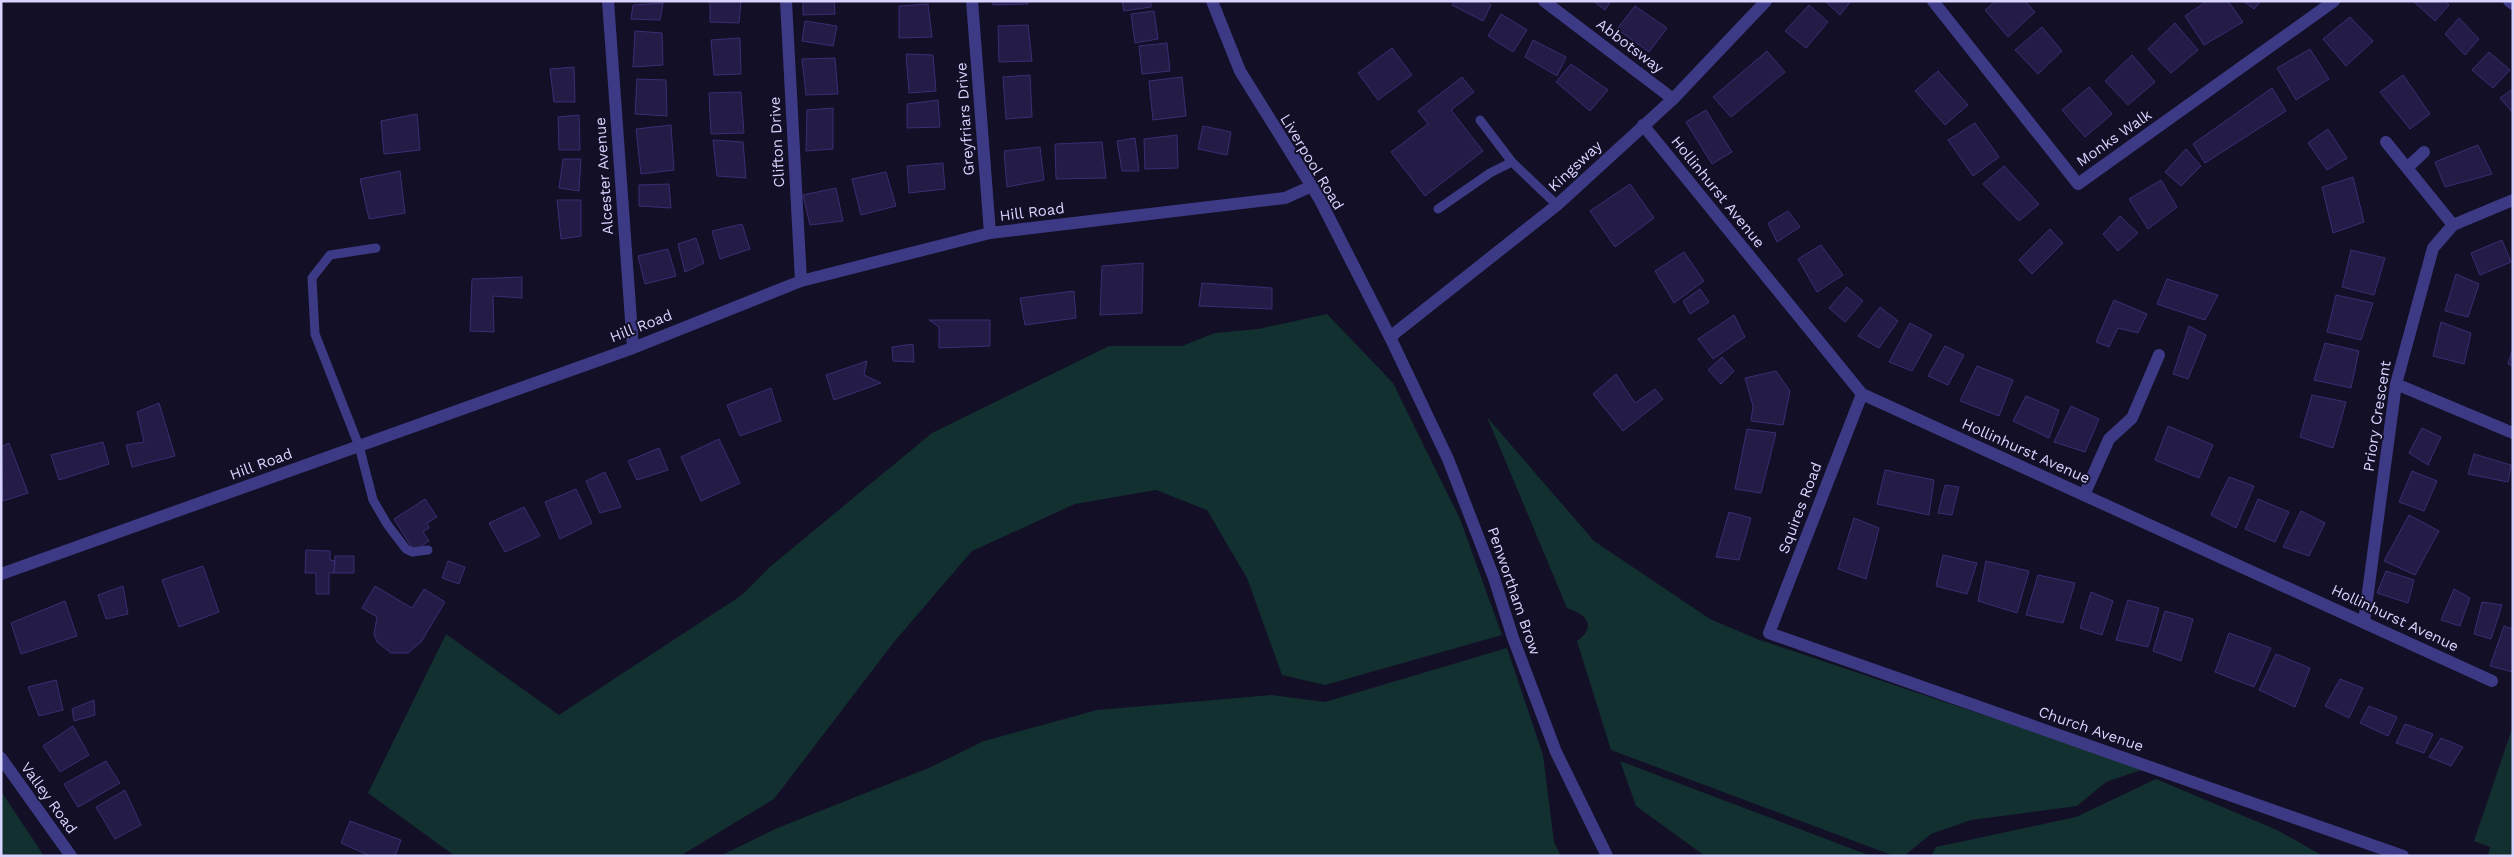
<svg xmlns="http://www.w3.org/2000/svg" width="2514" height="857" viewBox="0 0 2514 857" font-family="'Work Sans',sans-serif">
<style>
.green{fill:#12302f}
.building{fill:#241b47;stroke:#3b2d73}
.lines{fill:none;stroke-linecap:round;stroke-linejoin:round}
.service{stroke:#3d3a85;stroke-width:9}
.minor{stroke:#3d3a85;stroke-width:12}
.tertiary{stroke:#3d3a85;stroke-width:12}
.labels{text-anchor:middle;stroke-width:4;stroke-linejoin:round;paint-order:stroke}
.street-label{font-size:15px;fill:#d9d4ff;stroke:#130f26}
</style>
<rect width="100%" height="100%" fill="#130f26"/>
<!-- green -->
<path class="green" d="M 1327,314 L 1393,383 L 1460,519 L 1502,635 L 1325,685 L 1282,675 L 1247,578 L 1207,510 L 1156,490 L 1075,504 L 972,551 L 894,642 L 774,799 L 680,856 L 455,856 L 368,793 L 446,634 L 559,715 L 742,595 L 771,566 L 932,433 L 1109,346 L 1182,346 L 1215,333 L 1258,329 Z
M 1487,417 L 1594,541 L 1710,619 L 1757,639 L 2144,769 L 2106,782 L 2077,806 L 1971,820 L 1931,834 L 1904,856 L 1894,856 L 1611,750 L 1577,641 C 1598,625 1586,615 1567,608 Z
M 1507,648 L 1543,755 L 1554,842 L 1561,856 L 720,856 L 775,829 L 931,767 L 984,741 L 1097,710 L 1272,695 L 1325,702 Z
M 2513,726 L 2513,856 L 2488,856 L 2490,847 L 2474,841 Z
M 1620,761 L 1871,856 L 1705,856 L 1636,806 Z
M 2156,779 L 2277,830 L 2323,856 L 1931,856 L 1936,847 L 2076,817 Z
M 1,791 L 44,856 L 1,856 Z"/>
<!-- building -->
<path class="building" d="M 710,1 L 741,1 L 739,23 L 710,22 Z
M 803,1 L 834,1 L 835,14 L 803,15 Z
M 993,1 L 1028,1 L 1028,4 L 993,5 Z
M 1122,1 L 1151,1 L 1151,7 L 1124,11 Z
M 1455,1 L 1485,1 L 1491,5 L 1483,21 L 1452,5 Z
M 1593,1 L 1611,1 L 1605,10 Z
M 1825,1 L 1851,1 L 1840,15 Z
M 1996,1 L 2025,1 L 2035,12 L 2008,37 L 1985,10 Z
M 2207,1 L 2228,1 L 2243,22 L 2204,45 L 2185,16 Z
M 2243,1 L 2261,1 L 2254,9 Z
M 2413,1 L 2445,1 L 2449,5 L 2435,21 Z
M 663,3 L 660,20 L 631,19 L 633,5 Z
M 928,4 L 932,37 L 899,38 L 899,6 Z
M 1809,5 L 1828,22 L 1806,48 L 1785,31 Z
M 1635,6 L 1667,28 L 1649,52 L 1617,29 Z
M 1154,11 L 1158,39 L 1135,43 L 1131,14 Z
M 1501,14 L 1527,30 L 1513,52 L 1488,36 Z
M 2350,17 L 2373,41 L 2346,66 L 2323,39 Z
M 2459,18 L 2479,39 L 2465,55 L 2445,34 Z
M 805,21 L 837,26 L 833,46 L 802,41 Z
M 2175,23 L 2198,50 L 2171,73 L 2148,49 Z
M 1028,25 L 1032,61 L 999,62 L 998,26 Z
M 2042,27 L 2062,51 L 2038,74 L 2015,50 Z
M 635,31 L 662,33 L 663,65 L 633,67 Z
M 740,38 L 741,74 L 714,75 L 711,40 Z
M 1533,40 L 1566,57 L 1557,76 L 1525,57 Z
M 1167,43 L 1170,71 L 1142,74 L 1139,46 Z
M 1392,48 L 1412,75 L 1378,100 L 1358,73 Z
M 2310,49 L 2329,79 L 2296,100 L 2277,68 Z
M 1767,51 L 1785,72 L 1731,117 L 1713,97 Z
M 2489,52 L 2510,70 L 2493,88 L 2472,70 Z
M 906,54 L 933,55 L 936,91 L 909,93 Z
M 2132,55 L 2155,82 L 2128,105 L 2105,81 Z
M 835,58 L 838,94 L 806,95 L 802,59 Z
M 1571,64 L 1608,90 L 1590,111 L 1556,82 Z
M 574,67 L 575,102 L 554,102 L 550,69 Z
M 1938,71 L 1968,105 L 1945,125 L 1915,91 Z
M 1030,75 L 1032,117 L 1006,119 L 1003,77 Z
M 2403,75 L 2430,114 L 2410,129 L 2380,92 Z
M 1182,77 L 1186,116 L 1153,120 L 1149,81 Z
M 1462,77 L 1474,92 L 1451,110 L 1483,151 L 1425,196 L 1391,152 L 1428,124 L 1418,111 Z
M 637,79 L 666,80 L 667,116 L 635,114 Z
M 2089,87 L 2112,114 L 2085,137 L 2062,110 Z
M 2272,88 L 2286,111 L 2205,163 L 2193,144 Z
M 2513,89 L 2513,113 L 2500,98 Z
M 741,92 L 744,133 L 711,134 L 709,93 Z
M 938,100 L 940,127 L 907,128 L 907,104 Z
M 833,108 L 833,149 L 806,151 L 807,110 Z
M 1706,110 L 1732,152 L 1712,164 L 1686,122 Z
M 417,114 L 420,150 L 384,154 L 381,121 Z
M 579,115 L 580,150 L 559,150 L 558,117 Z
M 1975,123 L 1999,157 L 1973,176 L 1948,140 Z
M 671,125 L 674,170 L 641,174 L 636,129 Z
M 1203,126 L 1231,132 L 1227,155 L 1198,149 Z
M 2328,129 L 2347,158 L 2327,170 L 2308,143 Z
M 1177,135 L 1178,168 L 1145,169 L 1144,139 Z
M 1135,138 L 1139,171 L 1122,171 L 1117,141 Z
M 713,140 L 743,142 L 746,178 L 717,176 Z
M 1102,142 L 1106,178 L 1056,179 L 1055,144 Z
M 2478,145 L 2492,174 L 2445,187 L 2435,162 Z
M 1040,147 L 1044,180 L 1007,187 L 1004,151 Z
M 2186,149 L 2201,166 L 2181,186 L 2165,172 Z
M 563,159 L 581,159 L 579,191 L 559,188 Z
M 943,163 L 945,189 L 909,193 L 907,166 Z
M 2004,166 L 2039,204 L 2019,221 L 1983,184 Z
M 400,171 L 405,213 L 369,219 L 360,179 Z
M 886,172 L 896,206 L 861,215 L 852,179 Z
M 2353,177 L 2364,222 L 2333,233 L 2322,187 Z
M 2161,180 L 2177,207 L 2148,229 L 2129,199 Z
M 669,184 L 671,208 L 639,206 L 639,185 Z
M 1630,184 L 1654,218 L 1615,247 L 1590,211 Z
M 836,188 L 843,221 L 810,225 L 803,195 Z
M 557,200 L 581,200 L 581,236 L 561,239 Z
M 1788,211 L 1800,227 L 1777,242 L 1768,223 Z
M 2120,216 L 2138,233 L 2118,251 L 2103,234 Z
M 742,224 L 750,249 L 720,259 L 712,231 Z
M 2050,229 L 2063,243 L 2032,274 L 2019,260 Z
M 696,238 L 704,263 L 685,272 L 678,244 Z
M 2502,240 L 2511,262 L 2480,275 L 2471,253 Z
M 1821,245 L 1843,275 L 1817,292 L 1798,259 Z
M 668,249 L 676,276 L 645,284 L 638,256 Z
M 2351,250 L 2385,258 L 2374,295 L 2342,287 Z
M 1684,252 L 1704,281 L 1674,303 L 1655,271 Z
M 1143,263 L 1142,313 L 1100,315 L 1102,266 Z
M 2456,274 L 2479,284 L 2468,317 L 2445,311 Z
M 522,277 L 522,298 L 493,296 L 494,332 L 470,331 L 472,279 Z
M 2167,279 L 2218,295 L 2205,320 L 2157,304 Z
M 1202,283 L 1272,288 L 1272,309 L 1199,306 Z
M 1847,287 L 1863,301 L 1845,322 L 1829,308 Z
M 1700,289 L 1709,302 L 1690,314 L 1683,301 Z
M 1074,291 L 1076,318 L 1025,325 L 1020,298 Z
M 2336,295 L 2373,303 L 2361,340 L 2327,332 Z
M 2114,300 L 2147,314 L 2138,333 L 2118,328 L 2109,347 L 2096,342 Z
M 1880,307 L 1898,321 L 1879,348 L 1858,336 Z
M 1734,315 L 1745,337 L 1713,359 L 1698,339 Z
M 929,320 L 990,320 L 990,346 L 939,348 L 939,327 Z
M 2441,322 L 2471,333 L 2464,364 L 2433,356 Z
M 1910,323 L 1932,335 L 1912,371 L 1889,362 Z
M 2189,326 L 2206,335 L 2188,379 L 2173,374 Z
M 2325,343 L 2359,351 L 2351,388 L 2314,380 Z
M 913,344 L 914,362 L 893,361 L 892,347 Z
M 1945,346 L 1964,355 L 1948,385 L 1928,376 Z
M 2513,348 L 2513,366 L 2508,364 Z
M 1722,357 L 1734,371 L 1721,384 L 1708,370 Z
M 867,361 L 864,375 L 881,383 L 834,400 L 826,375 Z
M 1977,366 L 2013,380 L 1999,416 L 1960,401 Z
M 1776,371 L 1790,391 L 1783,425 L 1751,421 L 1753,406 L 1745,378 Z
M 1616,374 L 1635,403 L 1655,389 L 1663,399 L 1623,431 L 1593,394 Z
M 771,388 L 781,421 L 740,436 L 727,405 Z
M 2312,395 L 2346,402 L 2333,448 L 2300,437 Z
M 2026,396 L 2059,410 L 2049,438 L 2013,421 Z
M 159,403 L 175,456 L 132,467 L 126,445 L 144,442 L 137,412 Z
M 2071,406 L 2099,419 L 2085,452 L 2054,442 Z
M 2168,426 L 2213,445 L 2199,478 L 2155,460 Z
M 2422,428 L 2441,437 L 2428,465 L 2409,453 Z
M 1747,429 L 1776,433 L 1761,493 L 1735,489 Z
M 719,439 L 740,483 L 701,501 L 681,457 Z
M 103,442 L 109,464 L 59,480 L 51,455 Z
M 9,443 L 28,493 L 3,501 L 1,447 Z
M 659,448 L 668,470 L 637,480 L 628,461 Z
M 2474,454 L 2511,465 L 2508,482 L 2468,474 Z
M 1885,470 L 1934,480 L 1929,515 L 1877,504 Z
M 2412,471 L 2437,481 L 2424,511 L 2399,502 Z
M 605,472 L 621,507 L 600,513 L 586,481 Z
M 2229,477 L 2254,486 L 2236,528 L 2211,515 Z
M 1945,485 L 1959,487 L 1952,515 L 1938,513 Z
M 576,489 L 592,523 L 560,539 L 545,502 Z
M 425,499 L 437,517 L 427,523 L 429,528 L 423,532 L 429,541 L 414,551 L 394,519 Z
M 2258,499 L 2289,512 L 2275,542 L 2245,529 Z
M 524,507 L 540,536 L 505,552 L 489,523 Z
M 2301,511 L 2325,523 L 2309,556 L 2283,547 Z
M 1729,512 L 1751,518 L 1739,560 L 1716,557 Z
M 2409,515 L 2439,531 L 2415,575 L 2384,561 Z
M 1854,518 L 1879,528 L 1866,579 L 1838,569 Z
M 306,550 L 330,551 L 330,560 L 335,561 L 334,573 L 329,573 L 329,594 L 316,594 L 316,573 L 305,573 Z
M 1943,555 L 1977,563 L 1967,594 L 1936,586 Z
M 335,556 L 354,556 L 354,573 L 334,573 Z
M 448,561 L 465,567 L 459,584 L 442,578 Z
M 1986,561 L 2029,571 L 2017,613 L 1978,601 Z
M 203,566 L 219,612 L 179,627 L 162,580 Z
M 2386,571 L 2414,580 L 2408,603 L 2377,593 Z
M 2038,575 L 2075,583 L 2063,623 L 2026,615 Z
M 123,586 L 128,614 L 106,619 L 98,595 Z
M 375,586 L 412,608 L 424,589 L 445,602 L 421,642 L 408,653 L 391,653 L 377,642 L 374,634 L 377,617 L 362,608 Z
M 2454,589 L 2470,598 L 2460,626 L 2441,620 Z
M 2091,592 L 2113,601 L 2102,635 L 2080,628 Z
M 2128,600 L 2159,608 L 2148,647 L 2116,640 Z
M 65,601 L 77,636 L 21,654 L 11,623 Z
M 2482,602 L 2502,605 L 2491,639 L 2474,634 Z
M 2165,611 L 2193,619 L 2181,661 L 2153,651 Z
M 2504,626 L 2513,629 L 2513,672 L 2490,666 Z
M 2229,633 L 2271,648 L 2254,687 L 2215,672 Z
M 2276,654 L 2310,668 L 2295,707 L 2259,690 Z
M 2340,679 L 2363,688 L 2349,718 L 2325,706 Z
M 56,680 L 63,710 L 39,716 L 28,687 Z
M 94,700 L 95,715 L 74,721 L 72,709 Z
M 2369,706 L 2397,717 L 2388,736 L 2360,723 Z
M 2405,724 L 2433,734 L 2424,753 L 2396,743 Z
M 73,726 L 89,755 L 60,772 L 43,746 Z
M 2441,738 L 2463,747 L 2451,766 L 2429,757 Z
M 106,761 L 120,783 L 78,807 L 64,784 Z
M 125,790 L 141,825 L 115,839 L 96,807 Z
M 350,821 L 401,840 L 395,856 L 370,856 L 341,843 Z"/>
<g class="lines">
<!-- service -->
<path class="service" d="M 1480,120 L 1512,162
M 1438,209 L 1490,173 L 1512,162 L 1557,205
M 376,248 L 330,255 L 312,278 L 315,334 L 359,446 L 373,500 L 387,524 L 406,549 L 412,552 L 428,550"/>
<!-- minor -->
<path class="minor" d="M 608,1 L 633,348
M 786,1 L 801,281
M 972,1 L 990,233
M 1544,1 L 1673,99
M 1933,1 L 2078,184 L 2334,1
M 2509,1 L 2513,4
M 1643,125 L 1862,394 L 2492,681
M 2386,142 L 2453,225
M 2408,167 L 2424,152
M 1390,337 L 1557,205 L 1673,99 L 1766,1
M 2396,384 L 2513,433
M 1862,394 L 1769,633 L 2403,856
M 2084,495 L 2109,439 L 2132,418 L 2159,355
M 1,574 L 633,348 L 801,281 L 990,233 L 1285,198 L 1312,186
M 2364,622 L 2396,384 L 2433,248 L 2453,225 L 2513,200
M 1,758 L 71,856"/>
<!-- tertiary -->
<path class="tertiary" d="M 1212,1 L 1240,71 L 1319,198 L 1390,337 L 1448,459 L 1494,578 L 1513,638 L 1556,752 L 1607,856"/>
</g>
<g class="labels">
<!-- street labels -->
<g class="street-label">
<text transform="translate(1630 46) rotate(37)" y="5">Abbotsway</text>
<text transform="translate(965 119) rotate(-94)" y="5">Greyfriars Drive</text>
<text transform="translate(2114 138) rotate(-35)" y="5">Monks Walk</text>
<text transform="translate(777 142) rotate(-93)" y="5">Clifton Drive</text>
<text transform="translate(1312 162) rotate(59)" y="5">Liverpool Road</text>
<text transform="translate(1575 166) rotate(-43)" y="5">Kingsway</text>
<text transform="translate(604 176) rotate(-94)" y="5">Alcester Avenue</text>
<text transform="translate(1718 192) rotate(51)" y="5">Hollinhurst Avenue</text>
<text transform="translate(1032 212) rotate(-7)" y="5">Hill Road</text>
<text transform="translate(641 326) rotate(-21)" y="5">Hill Road</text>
<text transform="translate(2377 416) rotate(-81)" y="5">Priory Crescent</text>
<text transform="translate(2026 451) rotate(24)" y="5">Hollinhurst Avenue</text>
<text transform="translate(261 464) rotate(-20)" y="5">Hill Road</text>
<text transform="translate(1800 508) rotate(-69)" y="5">Squires Road</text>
<text transform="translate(1514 591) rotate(71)" y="5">Penwortham Brow</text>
<text transform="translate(2395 618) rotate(25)" y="5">Hollinhurst Avenue</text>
<text transform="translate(2091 729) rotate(19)" y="5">Church Avenue</text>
<text transform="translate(49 798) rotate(54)" y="5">Valley Road</text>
</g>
</g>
<!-- border -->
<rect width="2514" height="857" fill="none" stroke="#d9d4ff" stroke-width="5"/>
</svg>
